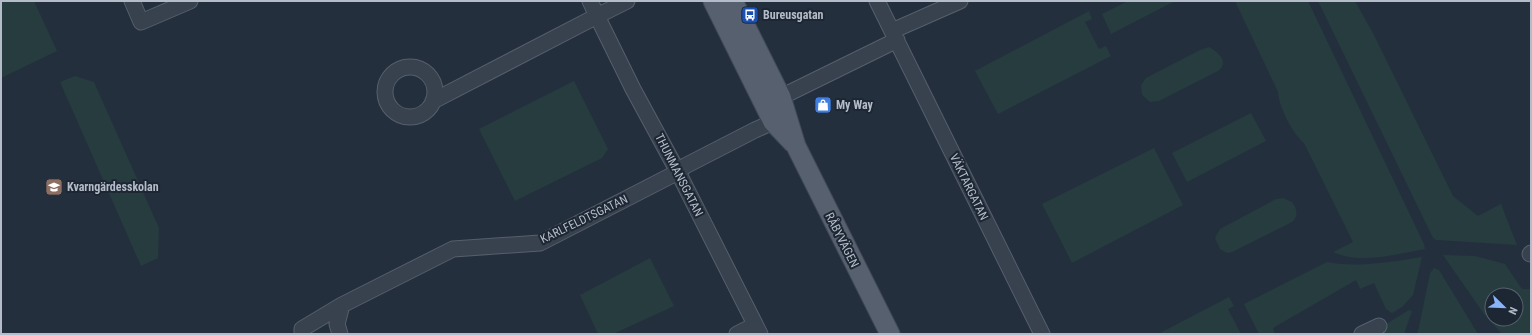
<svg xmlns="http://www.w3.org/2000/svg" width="1532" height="335" viewBox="0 0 1532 335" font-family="'Roboto Condensed',sans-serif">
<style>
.green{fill:#263c3f;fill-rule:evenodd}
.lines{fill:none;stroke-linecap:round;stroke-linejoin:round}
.minor-casing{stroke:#565f6c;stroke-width:17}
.major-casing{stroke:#414a57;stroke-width:21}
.minor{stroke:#38414e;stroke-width:15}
.major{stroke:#56606e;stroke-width:19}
.labels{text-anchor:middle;stroke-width:4;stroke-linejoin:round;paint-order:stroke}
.poi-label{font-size:12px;font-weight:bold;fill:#b4bcc9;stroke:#1d2633;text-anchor:start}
.street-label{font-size:12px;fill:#b4bcc9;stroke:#1d2633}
</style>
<rect width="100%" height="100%" fill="#242f3e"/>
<!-- green -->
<path class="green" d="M 1,1 L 34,1 L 57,51 L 1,78 Z
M 1128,1 L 1175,1 L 1111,34 L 1102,14 Z
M 1235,1 L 1308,1 L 1424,244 L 1425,249 C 1396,254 1361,265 1333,252 L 1353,242 L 1304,143 C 1292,133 1279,107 1278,92 Z
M 1318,1 L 1355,1 L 1374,35 L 1453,196 L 1478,216 L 1501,204 L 1517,245 L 1436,240 L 1433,238 Z
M 1089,11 L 1092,19 L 1085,22 L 1099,49 L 1106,46 L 1111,56 L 998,114 L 975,71 Z
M 1209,47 C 1218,52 1230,62 1218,71 L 1159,101 L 1150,102 L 1142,95 L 1141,85 L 1146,78 L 1200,50 Z
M 75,76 L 94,82 L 159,228 L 158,258 L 141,266 L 60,82 Z
M 574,81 L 608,149 L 602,158 L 515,201 L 479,129 Z
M 1251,113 L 1266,141 L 1187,182 L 1172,153 Z
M 1154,148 L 1183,205 L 1072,263 L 1042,204 Z
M 1283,198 L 1292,202 C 1297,209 1299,216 1292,222 L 1232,252 L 1227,253 L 1220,249 L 1215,238 L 1220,229 L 1276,199 Z
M 1443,255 L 1475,256 L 1505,264 L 1522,289 L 1531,289 L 1531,334 L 1502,334 L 1484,314 ZM 1492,295 L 1516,295 L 1516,319 L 1492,319 Z
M 1422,257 L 1413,295 L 1402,307 L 1392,313 L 1386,309 L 1374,283 L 1360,289 L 1356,280 L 1273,328 L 1275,334 L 1259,334 L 1244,304 L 1327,262 C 1359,268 1390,262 1422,257 Z
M 650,258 L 674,306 L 613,334 L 598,334 L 580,295 Z
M 1434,268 L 1439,270 L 1478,334 L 1417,334 L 1419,327 L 1430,273 Z
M 1229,297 L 1234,306 L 1228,309 L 1241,334 L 1158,334 Z
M 1409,310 L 1412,311 L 1404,334 L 1370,334 Z"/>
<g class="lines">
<defs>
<path id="minor" d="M 132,1 L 141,22 L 190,1
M 627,1 L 597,16 L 633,89 L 678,172 L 760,334
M 877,1 L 1042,334
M 892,31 L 960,1
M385 92a25 25 0 1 1 50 0a25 25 0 1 1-50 0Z
M 781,97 L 897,40
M 433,101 L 597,16 L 590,1
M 1530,254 L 1531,253
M 302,334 L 302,329 L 342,305 L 453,249 L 540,243 L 678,172 L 685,166 L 755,130 L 773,122
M 340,334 L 337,324 L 342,305
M 737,334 L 755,325
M 1362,334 L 1379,326"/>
<path id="major" d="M 713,1 L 773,122 L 793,143
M 733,1 L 781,97 L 796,146 L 890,334"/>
</defs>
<!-- minor casing -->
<use href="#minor" class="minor-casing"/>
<!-- major casing -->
<use href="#major" class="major-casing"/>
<!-- minor -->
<use href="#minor" class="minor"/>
<!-- major -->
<use href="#major" class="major"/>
</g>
<!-- icons -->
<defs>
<symbol id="bus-square" viewBox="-11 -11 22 22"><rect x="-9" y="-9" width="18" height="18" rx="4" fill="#1a4fb4" stroke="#1d2633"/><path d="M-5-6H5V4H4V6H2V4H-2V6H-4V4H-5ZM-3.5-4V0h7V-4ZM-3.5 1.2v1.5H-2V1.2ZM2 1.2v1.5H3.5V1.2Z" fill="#fff"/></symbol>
<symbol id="shop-square" viewBox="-11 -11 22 22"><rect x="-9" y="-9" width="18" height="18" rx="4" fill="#3f7fe0" stroke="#1d2633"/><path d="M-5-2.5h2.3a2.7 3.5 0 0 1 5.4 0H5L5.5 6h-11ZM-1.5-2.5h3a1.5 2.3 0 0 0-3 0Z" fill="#fff"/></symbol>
<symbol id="school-square" viewBox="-11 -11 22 22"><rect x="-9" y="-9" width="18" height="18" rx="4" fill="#8d6e63" stroke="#1d2633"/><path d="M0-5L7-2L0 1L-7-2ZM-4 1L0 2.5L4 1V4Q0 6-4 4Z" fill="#fff"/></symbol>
</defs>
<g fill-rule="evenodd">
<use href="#bus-square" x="740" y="5" width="20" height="20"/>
<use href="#shop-square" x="813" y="95" width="20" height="20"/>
<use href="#school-square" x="44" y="177" width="20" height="20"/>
</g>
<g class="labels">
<!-- poi labels -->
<g class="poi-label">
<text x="763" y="19">Bureusgatan</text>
<text x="836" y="109">My Way</text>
<text x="67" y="191">Kvarngärdesskolan</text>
</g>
<!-- street labels -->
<g class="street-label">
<text transform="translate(679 175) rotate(63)" y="4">THUNMANSGATAN</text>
<text transform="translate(969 187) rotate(64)" y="4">VÄKTARGATAN</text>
<text transform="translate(584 219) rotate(-26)" y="4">KARLFELDTSGATAN</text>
<text transform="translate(842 240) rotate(63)" y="4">RÅBYVÄGEN</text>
</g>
</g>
<!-- border -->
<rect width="1532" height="335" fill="none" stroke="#b4bcc9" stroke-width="4"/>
<!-- north arrow -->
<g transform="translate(1504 307) rotate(113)"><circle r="19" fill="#1d2633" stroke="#59626f"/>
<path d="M0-3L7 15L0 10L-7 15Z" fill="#8ab4f8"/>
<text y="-6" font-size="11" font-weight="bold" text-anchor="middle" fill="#b4bcc9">N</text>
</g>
</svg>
